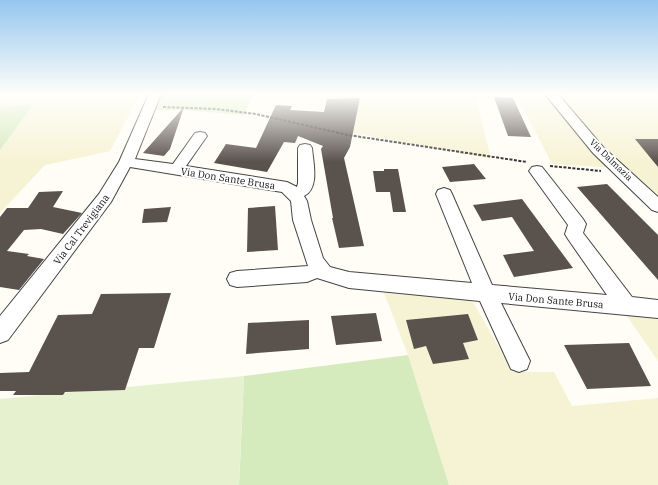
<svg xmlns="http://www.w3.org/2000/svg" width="658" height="485" viewBox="0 0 658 485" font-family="'IBM Plex Serif',serif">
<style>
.farmland{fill:#f6f3d4}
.green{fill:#d5ebbd}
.pitch{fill:#e6f2cf}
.building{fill:#5a524d}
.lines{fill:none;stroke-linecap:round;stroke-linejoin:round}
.minor-casing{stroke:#444;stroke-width:2}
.path{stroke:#333;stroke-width:2;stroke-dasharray:3 1.5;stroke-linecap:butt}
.minor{fill:#fff;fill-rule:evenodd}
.labels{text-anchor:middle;stroke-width:4;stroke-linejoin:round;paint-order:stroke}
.far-street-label{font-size:9px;fill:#111;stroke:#fff}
.street-label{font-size:10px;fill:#111;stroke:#fff}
</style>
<rect width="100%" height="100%" fill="#fffdf5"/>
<!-- farmland -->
<path class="farmland" d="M 0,94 L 140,94 L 110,151 L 45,165 L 0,213 L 0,150 L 34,105 L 0,108 Z
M 322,94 L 475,94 L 491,159 L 348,132 L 354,99 L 322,96 Z
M 516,94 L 658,94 L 658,209 L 619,168 L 552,164 Z
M 384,293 L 472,300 L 513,372 L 554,372 L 572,406 L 658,398 L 658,485 L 449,485 L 408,355 Z
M 624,312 L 658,314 L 658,361 Z"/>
<!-- green -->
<path class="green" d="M 160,94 L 254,94 L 244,115 L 184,110 L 154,110 Z
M 34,104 L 0,150 L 0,108 Z
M 408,355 L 449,485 L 239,485 L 244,376 Z"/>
<!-- pitch -->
<path class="pitch" d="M 244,376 L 239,485 L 0,485 L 0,399 Z"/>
<!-- building -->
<path class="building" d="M 494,97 L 513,98 L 531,137 L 508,136 Z
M 360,98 L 350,147 L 344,158 L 364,246 L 339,248 L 332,218 L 333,218 L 321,149 L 323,146 L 298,136 L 295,143 L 284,142 L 267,172 L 214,163 L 226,144 L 256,148 L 276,105 L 292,106 L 290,110 L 324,112 L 327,99 Z
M 184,107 L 170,149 L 164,156 L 143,153 Z
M 635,139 L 658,139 L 658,167 Z
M 474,164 L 486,179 L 450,182 L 442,167 Z
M 384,169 L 398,169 L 406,212 L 393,212 L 390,192 L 376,192 L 373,171 L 384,171 Z
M 607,184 L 658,235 L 658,280 L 577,187 Z
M 63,191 L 53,207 L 82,213 L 63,234 L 41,229 L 24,230 L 7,251 L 29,254 L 27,256 L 44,259 L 19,290 L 0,287 L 0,217 L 7,208 L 28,208 L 39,192 Z
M 522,199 L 573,268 L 514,277 L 503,255 L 534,251 L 512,217 L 482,221 L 473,205 Z
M 275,206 L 278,250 L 247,252 L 248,208 Z
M 171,207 L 167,222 L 142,223 L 144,209 Z
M 171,293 L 154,348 L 139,348 L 125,390 L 65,392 L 63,395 L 13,395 L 16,391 L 0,391 L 0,373 L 29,372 L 58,315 L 92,314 L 101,294 Z
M 376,313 L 382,341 L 336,345 L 331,316 Z
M 468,314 L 478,340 L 463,343 L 469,359 L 433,364 L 426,346 L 414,349 L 406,320 Z
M 309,320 L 309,349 L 246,354 L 248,323 Z
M 629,343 L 651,386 L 587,389 L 564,345 Z"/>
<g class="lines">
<defs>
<path id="minor" d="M 149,94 L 161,94 L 135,159 L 173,164 L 195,133 L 200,132 L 205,133 L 207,136 L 186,166 L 287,182 L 297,187 L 298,183 L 298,148 L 300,145 L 305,144 L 310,145 L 312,148 C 313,162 320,188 304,196 L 307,201 L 311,220 L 323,258 L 330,267 L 349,272 L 472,283 L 436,194 L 438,190 L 444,188 L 450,190 L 452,194 L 492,285 L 607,295 L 568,239 L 565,234 L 568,225 L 529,171 L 532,167 L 537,166 L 542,167 L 583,219 L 586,224 L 583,233 L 632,297 L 658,300 L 658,318 L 501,303 L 530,361 L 527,369 L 519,372 L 511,369 L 480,301 L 349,288 L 317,278 L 307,282 L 237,287 L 230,285 L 227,279 L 230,273 L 237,271 L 308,266 L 293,220 L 291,201 L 282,192 L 130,167 L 111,202 L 8,340 L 0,343 L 0,316 L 99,194 L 119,162 Z
M 545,94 L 558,94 L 603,147 L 658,197 L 658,212 L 652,210 L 593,153 Z"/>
</defs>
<!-- minor casing -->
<use href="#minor" class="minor-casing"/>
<!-- path -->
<path class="path" d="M 163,107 L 216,109 L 256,114 L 348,135 L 527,162
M 550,166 L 601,171"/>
<!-- minor -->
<use href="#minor" class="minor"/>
</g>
<!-- sky -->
<linearGradient id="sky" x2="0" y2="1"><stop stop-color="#95c6ee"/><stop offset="0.58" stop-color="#fffefa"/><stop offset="1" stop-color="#fffefa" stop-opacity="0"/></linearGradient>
<rect width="658" height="162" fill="url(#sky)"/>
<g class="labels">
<!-- far-street labels -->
<g class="far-street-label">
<text transform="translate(611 160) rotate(44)" y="3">Via Dalmazia</text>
</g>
<!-- street labels -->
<g class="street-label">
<text transform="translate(228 178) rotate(9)" y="4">Via Don Sante Brusa</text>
<text transform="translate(81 229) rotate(-53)" y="4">Via Cal Trevigiana</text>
<text transform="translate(556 300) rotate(5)" y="4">Via Don Sante Brusa</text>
</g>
</g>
</svg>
